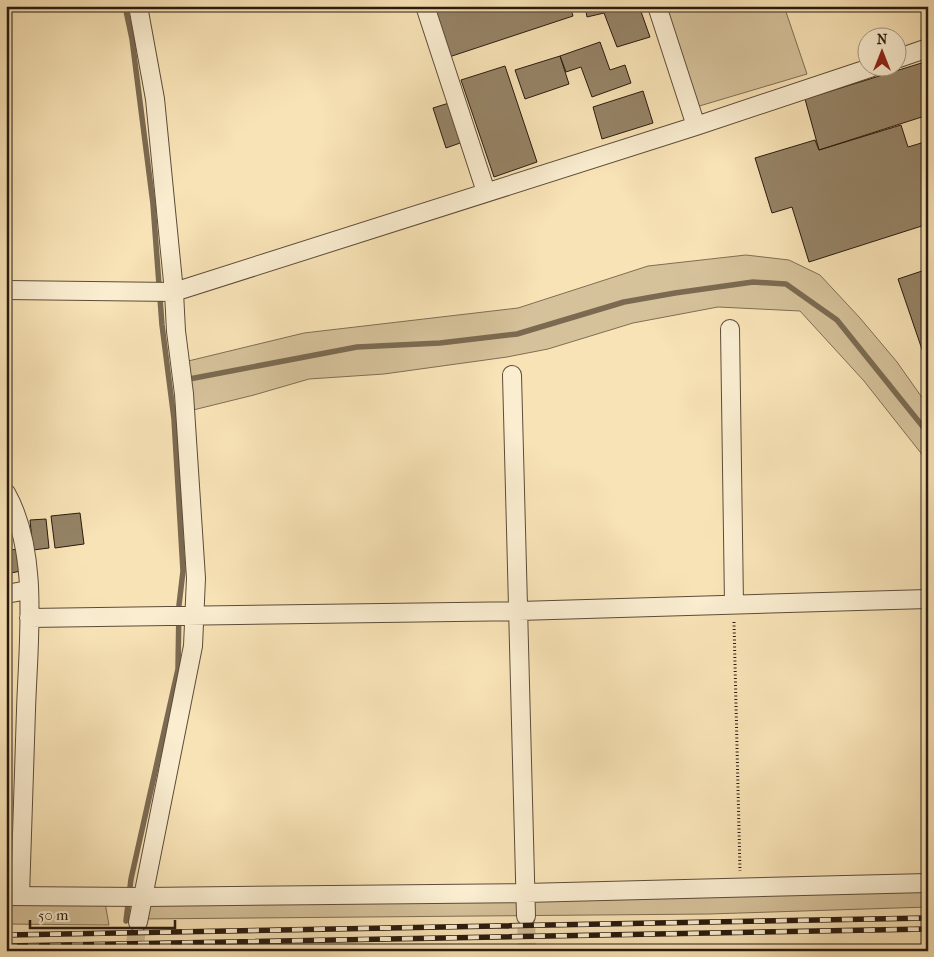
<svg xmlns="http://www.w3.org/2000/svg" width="934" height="957" viewBox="0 0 934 957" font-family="'IM FELL French Canon',serif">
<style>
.green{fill:#d5c19a;stroke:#7f6e54}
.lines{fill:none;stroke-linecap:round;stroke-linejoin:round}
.stream{stroke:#7b6a51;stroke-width:5.5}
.building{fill:#958366;stroke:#291a0f}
.minor-tunnel{stroke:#cfbb95;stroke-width:18;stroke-dasharray:18 9;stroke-linecap:butt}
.minor-casing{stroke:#5d4c39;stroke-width:20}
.path{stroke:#291a0f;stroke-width:3;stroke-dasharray:1 2.5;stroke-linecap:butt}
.minor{stroke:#faedd0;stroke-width:18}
.rail-casing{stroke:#291a0f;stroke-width:5.5}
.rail{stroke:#faedd0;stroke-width:4;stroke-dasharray:11;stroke-linecap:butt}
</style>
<rect width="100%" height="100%" fill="#f8e3b6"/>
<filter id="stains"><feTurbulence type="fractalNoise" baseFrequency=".004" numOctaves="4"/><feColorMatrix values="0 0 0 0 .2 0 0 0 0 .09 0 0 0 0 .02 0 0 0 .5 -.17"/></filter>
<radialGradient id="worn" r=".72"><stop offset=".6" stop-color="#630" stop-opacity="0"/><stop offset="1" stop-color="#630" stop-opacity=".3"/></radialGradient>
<!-- green -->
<path class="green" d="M 658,6 L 784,6 L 807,74 L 696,107 Z
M 746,255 L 789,260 L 820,275 L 860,318 L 897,362 L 928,406 L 928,467 L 924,457 L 864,381 L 800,311 L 718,307 L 633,323 L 548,349 L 507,357 L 384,374 L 309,379 L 254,395 L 185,412 L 180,363 L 304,333 L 518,308 L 648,266 Z
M 928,888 L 928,907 L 709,914 L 138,919 L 143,897 Z
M 6,897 L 104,897 L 109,925 L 6,924 Z"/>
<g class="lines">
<!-- stream -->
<path class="stream" d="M 125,6 L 132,39 L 153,204 L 162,325 L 174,419 L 183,571 L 179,605 L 178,669 L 131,879 L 126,921
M 184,380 L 357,347 L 440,343 L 517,334 L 624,302 L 675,293 L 753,282 L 786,284 L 837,320 L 928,433"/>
</g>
<!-- building -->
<path class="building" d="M 425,6 L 570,6 L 573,16 L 443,59 Z
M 585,6 L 639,6 L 650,37 L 617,47 L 604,13 L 587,17 Z
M 600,42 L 610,70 L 625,65 L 631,83 L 592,97 L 581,67 L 566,72 L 560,56 Z
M 560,56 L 569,84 L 525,99 L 515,70 Z
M 928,61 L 928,115 L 819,150 L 805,99 Z
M 505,66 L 537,162 L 494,177 L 461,80 Z
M 643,91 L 653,123 L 602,139 L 593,107 Z
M 449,103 L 463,142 L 446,148 L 433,108 Z
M 901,125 L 908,147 L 928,141 L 928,224 L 809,262 L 792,207 L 772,213 L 755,158 L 815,140 L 819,150 Z
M 928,269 L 928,367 L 898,279 Z
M 80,513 L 84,544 L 55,548 L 51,516 Z
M 46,519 L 49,548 L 33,550 L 30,520 Z
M 17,549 L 21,571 L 6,574 L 6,551 Z"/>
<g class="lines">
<!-- minor-tunnel -->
<path class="minor-tunnel" d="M 526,916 L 527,951
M 134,951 L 138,922"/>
<defs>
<path id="minor" d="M 425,6 L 486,192
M 657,6 L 696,126
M 896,59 L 928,48
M 6,290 L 174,292 L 696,126 L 870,68
M 730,329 L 734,604
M 512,375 L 526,916
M 6,493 C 40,553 28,642 26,710 C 24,772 22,834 20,896
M 6,594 L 28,590
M 29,618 L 519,611 L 928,599
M 6,896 L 143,897 L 525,893 L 928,883
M 138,922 L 193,646 L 196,578 L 184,394 L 176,331 L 174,292 L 155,99 L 138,6"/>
</defs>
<!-- minor casing -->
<use href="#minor" class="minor-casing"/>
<!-- path -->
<path class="path" d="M 734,622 L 740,871"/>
<!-- minor -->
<use href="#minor" class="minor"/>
<defs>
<path id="rail" d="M 6,935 L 928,918
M 6,946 L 928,929"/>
</defs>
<!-- rail casing -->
<use href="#rail" class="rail-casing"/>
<!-- rail -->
<use href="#rail" class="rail"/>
</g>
<!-- margin -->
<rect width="934" height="957" fill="none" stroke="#f8e3b6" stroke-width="25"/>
<rect x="8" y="8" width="919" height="942" fill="none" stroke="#291a0f" stroke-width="2.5"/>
<rect x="12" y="12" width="909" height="932" fill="none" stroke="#291a0f"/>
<!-- north arrow -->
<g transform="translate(882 52)"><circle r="24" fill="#faedd0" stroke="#a69983"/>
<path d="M0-4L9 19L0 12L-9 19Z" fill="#8f2418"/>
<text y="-8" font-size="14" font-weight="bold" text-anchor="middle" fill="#291a0f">N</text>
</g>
<!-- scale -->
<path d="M30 920v8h145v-8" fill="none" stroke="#291a0f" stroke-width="2.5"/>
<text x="38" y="920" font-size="15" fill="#291a0f" stroke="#faedd0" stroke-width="4" paint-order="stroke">50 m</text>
<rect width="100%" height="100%" filter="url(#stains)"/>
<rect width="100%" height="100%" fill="url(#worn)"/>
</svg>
